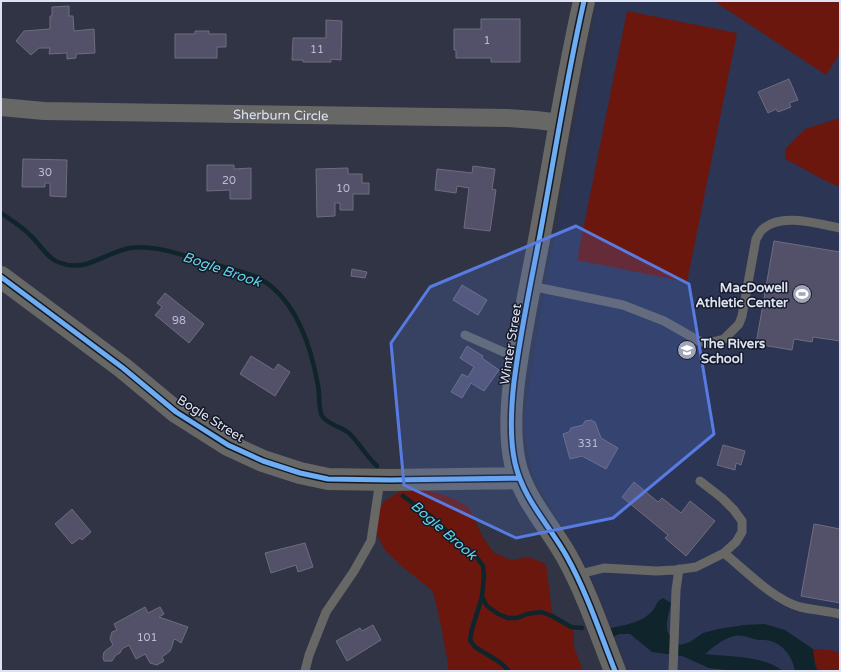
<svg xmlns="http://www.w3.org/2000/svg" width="841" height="672" viewBox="0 0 841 672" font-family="'Varela Round',sans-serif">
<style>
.built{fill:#2d3554}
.green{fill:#6b170e}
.water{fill:#0f252b}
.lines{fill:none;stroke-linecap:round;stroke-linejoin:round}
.stream{stroke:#0f252b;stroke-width:4.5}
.building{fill:#53506a;stroke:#6d6e7c}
.service{stroke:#676766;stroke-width:9}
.minor{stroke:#676766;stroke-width:18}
.tertiary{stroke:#676766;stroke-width:22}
.cycleway-casing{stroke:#151925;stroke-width:8}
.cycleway{stroke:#6dadf4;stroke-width:5}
.marked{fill:#577be1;fill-opacity:0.2;stroke:#577be1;stroke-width:3;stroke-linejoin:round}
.labels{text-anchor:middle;stroke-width:3;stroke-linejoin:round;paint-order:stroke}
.number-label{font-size:11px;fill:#babed2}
.street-label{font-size:13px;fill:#dde3f5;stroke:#151925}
.poi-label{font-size:13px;font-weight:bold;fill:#dde3f5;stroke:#151925;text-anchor:end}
.water-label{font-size:14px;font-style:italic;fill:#5fd5ea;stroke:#151925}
</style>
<rect width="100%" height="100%" fill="#303444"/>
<!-- built -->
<path class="built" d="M 597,1 L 840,1 L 840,671 L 629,671 L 592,578 L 533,475 L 528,452 L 524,418 L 546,282 Z"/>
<!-- green -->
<path class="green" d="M 714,1 L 840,1 L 840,53 L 826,75 Z
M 627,11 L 737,33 L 687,282 L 577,260 Z
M 840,118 L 840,187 C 821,180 804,168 785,159 L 786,148 L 805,129 Z
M 421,488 L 452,498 L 469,507 L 481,534 L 494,553 L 511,560 L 529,557 L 546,564 L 552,612 L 562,625 L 574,629 L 574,647 L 583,671 L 448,671 L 448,663 L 441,626 L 433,591 L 405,569 L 385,550 L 370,521 L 385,501 L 399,492 Z
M 813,649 L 831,650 L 840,653 L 840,671 L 818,671 L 815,664 Z"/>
<!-- water -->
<path class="water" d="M 663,598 L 671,603 C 667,624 661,632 680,645 L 690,642 L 703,633 L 718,629 L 744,625 L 765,624 L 785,630 L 813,649 L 815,664 L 818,671 L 795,671 C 793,658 784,645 771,641 C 767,640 762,640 758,640 C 749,638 741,633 731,637 C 722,640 713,647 705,654 C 730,657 762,655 783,671 L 734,671 L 709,668 L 682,656 L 652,652 L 630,634 L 619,634 L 613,637 L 611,628 C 625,625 644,622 653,610 C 658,604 655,602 663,598 Z"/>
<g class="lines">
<!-- stream -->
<path class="stream" d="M 1,213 C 11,220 21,226 30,235 C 39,243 47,258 58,262 C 86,274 105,252 130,248 C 156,244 188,257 213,264 C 232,270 256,273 272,287 C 300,311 312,351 318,386 C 320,395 318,408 322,416 C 329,426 342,426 350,434 C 360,444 366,456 377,466
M 403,496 L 432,517 L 466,550 L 475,555 L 483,566 L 484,576 L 482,597 L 487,606 L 498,614 L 508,618 L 517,618 L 527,614 L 541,612 L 552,616 L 571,627 L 582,628
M 482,597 L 472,629 L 470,640 L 475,647 L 501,663 L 509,671"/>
</g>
<!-- building -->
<path class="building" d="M 69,6 L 69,16 L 73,16 L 74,31 L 94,29 L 95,53 L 76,54 L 76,58 L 67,59 L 67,53 L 49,54 L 50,48 L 39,48 L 31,55 L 16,41 L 24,31 L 50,29 L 50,16 L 52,16 L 52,7 Z
M 481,19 L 520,19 L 520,62 L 491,62 L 491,58 L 456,58 L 456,50 L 454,50 L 454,29 L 481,29 Z
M 326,20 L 342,21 L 341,60 L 331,59 L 331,62 L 303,62 L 303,60 L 292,60 L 293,38 L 326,38 Z
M 195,31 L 209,31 L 209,34 L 226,34 L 226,47 L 217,47 L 217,58 L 175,58 L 175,34 L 195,34 Z
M 789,79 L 798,100 L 789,103 L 791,107 L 778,112 L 776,109 L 768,113 L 758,92 Z
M 23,159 L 67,160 L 66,197 L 50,196 L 50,183 L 45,183 L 45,187 L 22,187 Z
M 207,165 L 234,165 L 234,169 L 251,168 L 251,199 L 230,199 L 230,190 L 207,191 Z
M 473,166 L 495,169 L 492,189 L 496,190 L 490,231 L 464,228 L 469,188 L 457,186 L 456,193 L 435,190 L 437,169 L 472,173 Z
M 348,168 L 348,174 L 362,174 L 362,183 L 369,183 L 369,194 L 353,194 L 353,210 L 340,210 L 340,203 L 335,203 L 335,216 L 317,217 L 316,169 Z
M 774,241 L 840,252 L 840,341 L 813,337 L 812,342 L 794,339 L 792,350 L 756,344 Z
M 352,269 L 367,272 L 365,278 L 351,276 Z
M 462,285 L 487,300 L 478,315 L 453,300 Z
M 165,293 L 204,324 L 189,343 L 155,315 L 162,307 L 157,303 Z
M 467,346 L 483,356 L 482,358 L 499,370 L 484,391 L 471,383 L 462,398 L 451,392 L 462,374 L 468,377 L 474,367 L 460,358 Z
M 251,356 L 274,370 L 278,364 L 290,372 L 275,396 L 240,374 Z
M 591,420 L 595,422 L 601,438 L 618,448 L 606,469 L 582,456 L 570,459 L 563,434 L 569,432 L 571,428 L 583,425 L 585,421 Z
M 723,445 L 745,451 L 741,465 L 736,463 L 735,470 L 717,465 Z
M 634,482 L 658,502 L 662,498 L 681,513 L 690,501 L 715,521 L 686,556 L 665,538 L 668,535 L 622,497 Z
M 72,509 L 91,532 L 82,540 L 80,538 L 72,544 L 55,524 Z
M 814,524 L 840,529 L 840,603 L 801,596 Z
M 305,543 L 313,567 L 298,572 L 296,565 L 271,573 L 265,553 Z
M 145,607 L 148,613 L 160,607 L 164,614 L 159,617 L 188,627 L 181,643 L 175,639 L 173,641 L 173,643 L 170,651 L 162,657 L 164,661 L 157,665 L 150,663 L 145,654 L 136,659 L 129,645 L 122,649 L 120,653 L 116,655 L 112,661 L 104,661 L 103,657 L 104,652 L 113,645 L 110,639 L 112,632 L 117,630 L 114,624 Z
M 373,625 L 381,640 L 347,661 L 336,641 L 360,628 L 362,631 Z"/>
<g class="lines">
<!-- service -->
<path class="service" d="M 531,286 L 623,305 L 664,321 L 699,341 L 708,343 L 724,339 L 739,324 L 742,316 L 756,239 C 758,236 760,231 763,229 C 781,212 819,224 840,228
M 465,335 L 517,358
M 724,553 C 746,571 773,599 800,607 C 813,610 827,611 840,614
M 576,575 L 604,568 L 656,571 L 675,570 L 696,567 L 724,553 L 736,542 L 742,532 L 742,521 L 734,510 L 722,498 L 700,481
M 305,671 L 309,655 L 326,612 L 354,571 L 371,541 L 380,480
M 673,671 L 676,590 L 679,569"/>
<!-- minor -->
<path class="minor" id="s1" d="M 1,107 L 44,111 L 507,118 L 536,120 L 561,123"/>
<!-- tertiary -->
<path class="tertiary" d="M 584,1 C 566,80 554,160 539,240 C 530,287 520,334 514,382 C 511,408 509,436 515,463 C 523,499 550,526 567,557 C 587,593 600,633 615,671
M 1,277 L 123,368 L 176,412 L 228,445 L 263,461 L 300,473 L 328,479 L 390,480 L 519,478"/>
<defs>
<path id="cycleway" d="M 584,1 C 566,80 554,160 539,240 C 530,287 520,334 514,382 C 511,408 509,436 515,463 C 523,499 550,526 567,557 C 587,593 600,633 615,671
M 1,277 L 123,368 L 176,412 L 228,445 L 263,461 L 300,473 L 328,479 L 390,480 L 519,478"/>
</defs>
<!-- cycleway casing -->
<use href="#cycleway" class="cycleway-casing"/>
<!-- cycleway -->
<use href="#cycleway" class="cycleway"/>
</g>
<!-- marked area -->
<path class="marked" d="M 576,226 L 689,284 L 714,434 L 613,518 L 516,538 L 404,485 L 391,343 L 430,287 Z"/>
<!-- icons -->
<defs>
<symbol id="stadium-disc" viewBox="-11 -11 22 22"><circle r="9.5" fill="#a0a6b7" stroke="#151925"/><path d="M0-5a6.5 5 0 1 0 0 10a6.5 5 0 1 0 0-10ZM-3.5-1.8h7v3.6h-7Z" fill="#fff"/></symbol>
<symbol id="school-disc" viewBox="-11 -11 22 22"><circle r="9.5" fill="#a0a6b7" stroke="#151925"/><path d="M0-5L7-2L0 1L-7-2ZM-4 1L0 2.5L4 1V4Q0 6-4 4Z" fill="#fff"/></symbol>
</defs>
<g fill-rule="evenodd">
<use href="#stadium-disc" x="791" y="283" width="22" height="22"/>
<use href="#school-disc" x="676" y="339" width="22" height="22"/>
</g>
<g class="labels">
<!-- number labels -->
<g class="number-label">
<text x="487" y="44">1</text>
<text x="317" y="53">11</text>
<text x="45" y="176">30</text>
<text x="229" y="184">20</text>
<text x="343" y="192">10</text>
<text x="179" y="324">98</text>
<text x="588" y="447">331</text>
<text x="147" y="641">101</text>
</g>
<!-- street labels -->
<g class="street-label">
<text dy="5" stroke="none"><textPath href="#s1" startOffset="280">Sherburn Circle</textPath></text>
<text transform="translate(510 344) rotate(-81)" y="5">Winter Street</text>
<text transform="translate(211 418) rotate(32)" y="5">Bogle Street</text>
</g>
<!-- poi labels -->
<g class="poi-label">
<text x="788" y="292">MacDowell<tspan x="788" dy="15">Athletic Center</tspan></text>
<text x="701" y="348" text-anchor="start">The Rivers<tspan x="701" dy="15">School</tspan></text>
</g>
<!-- water labels -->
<g class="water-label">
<text transform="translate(222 269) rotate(19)" y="5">Bogle Brook</text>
<text transform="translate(444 530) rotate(41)" y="5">Bogle Brook</text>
</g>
</g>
<!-- border -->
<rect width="841" height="672" fill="none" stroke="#dde3f5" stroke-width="4"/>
</svg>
